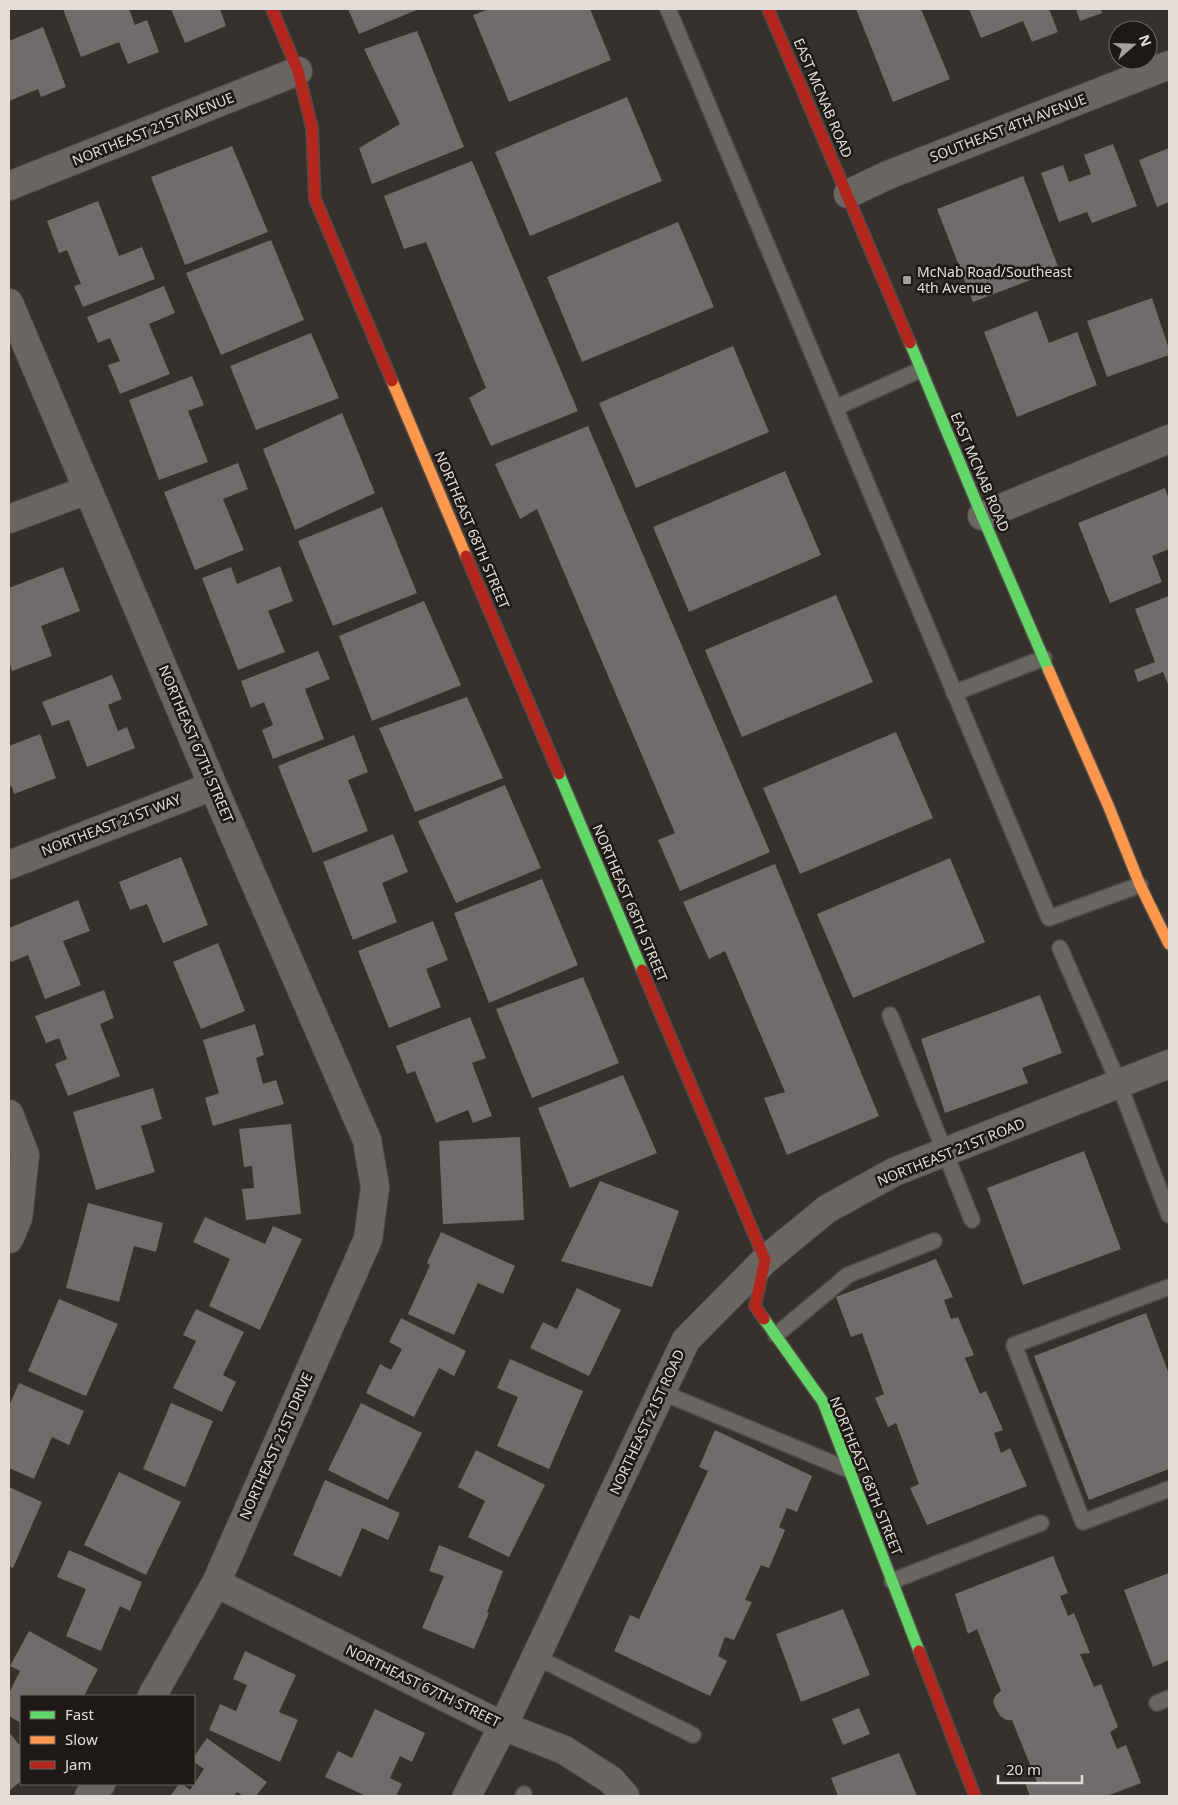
<svg xmlns="http://www.w3.org/2000/svg" width="1178" height="1805" viewBox="0 0 1178 1805" font-family="'Noto Sans',sans-serif">
<style>
.building{fill:#716c6b}
.lines{fill:none;stroke-linecap:round;stroke-linejoin:round}
.lane-casing{stroke:#514c48;stroke-width:18}
.street-casing{stroke:#514c48;stroke-width:30}
.fast-casing{stroke:#514c48;stroke-width:14}
.slow-casing{stroke:#514c48;stroke-width:14}
.jam-casing{stroke:#514c48;stroke-width:14}
.lane{stroke:#6a6662;stroke-width:15}
.street{stroke:#6a6662;stroke-width:28}
.fast{stroke:#63d668;stroke-width:11}
.slow{stroke:#ff974d;stroke-width:11}
.jam{stroke:#b3261e;stroke-width:11}
.poi-dot{fill:#a6a09b;stroke:#1e1916;stroke-width:2}
.labels{text-anchor:middle;stroke-width:5;stroke-linejoin:round;paint-order:stroke}
.street-label{font-size:14px;fill:#e3dcd7;stroke:#1e1916}
.poi-label{font-size:14px;fill:#e3dcd7;stroke:#1e1916;text-anchor:start}
</style>
<rect width="100%" height="100%" fill="#36312c"/>
<!-- building -->
<path class="building" d="M 63,9 L 129,9 L 135,25 L 147,20 L 159,52 L 128,64 L 119,42 L 81,57 Z
M 171,9 L 220,9 L 226,26 L 185,43 Z
M 348,9 L 419,9 L 359,34 Z
M 489,9 L 590,9 L 611,60 L 509,102 L 473,15 Z
M 856,9 L 921,9 L 950,79 L 893,102 Z
M 969,9 L 1049,9 L 1058,32 L 1032,42 L 1023,21 L 981,38 Z
M 1076,9 L 1101,9 L 1102,13 L 1080,21 Z
M 43,27 L 66,87 L 41,97 L 38,89 L 9,101 L 9,41 Z
M 417,31 L 464,147 L 372,184 L 359,148 L 400,124 L 364,49 Z
M 627,97 L 662,181 L 530,236 L 495,152 Z
M 1113,144 L 1137,206 L 1092,223 L 1087,212 L 1059,222 L 1041,173 L 1063,165 L 1069,182 L 1091,174 L 1084,155 Z
M 232,146 L 268,232 L 185,265 L 151,177 Z
M 1169,148 L 1169,202 L 1157,207 L 1139,160 Z
M 472,161 L 578,411 L 491,446 L 469,398 L 486,388 L 426,242 L 404,249 L 384,196 Z
M 1023,176 L 1059,269 L 973,302 L 937,209 Z
M 98,201 L 119,256 L 142,247 L 155,279 L 83,307 L 74,286 L 81,284 L 67,250 L 59,253 L 47,221 Z
M 678,222 L 714,307 L 582,362 L 547,277 Z
M 271,240 L 304,320 L 221,355 L 186,273 Z
M 164,286 L 175,313 L 149,324 L 170,374 L 120,394 L 108,365 L 120,361 L 110,338 L 98,343 L 87,317 Z
M 1152,298 L 1169,349 L 1169,355 L 1107,377 L 1087,321 Z
M 1037,311 L 1049,343 L 1077,332 L 1097,385 L 1017,417 L 984,332 Z
M 311,333 L 339,398 L 256,430 L 230,366 Z
M 733,346 L 769,432 L 636,488 L 599,403 Z
M 192,376 L 204,405 L 188,411 L 208,462 L 159,480 L 129,400 Z
M 342,413 L 375,493 L 295,530 L 263,449 Z
M 588,426 L 770,852 L 680,891 L 658,840 L 675,833 L 537,509 L 520,519 L 495,464 Z
M 238,463 L 248,489 L 223,499 L 244,550 L 195,570 L 164,492 Z
M 785,471 L 821,555 L 689,612 L 653,527 Z
M 1165,488 L 1169,499 L 1169,549 L 1152,556 L 1162,582 L 1110,603 L 1078,523 Z
M 382,507 L 417,593 L 333,626 L 298,541 Z
M 280,566 L 293,601 L 268,611 L 285,652 L 238,670 L 202,578 L 231,567 L 237,584 Z
M 63,567 L 80,611 L 41,626 L 52,656 L 12,671 L 9,662 L 9,588 Z
M 836,595 L 873,682 L 742,737 L 705,650 Z
M 1169,596 L 1169,687 L 1163,672 L 1138,682 L 1134,670 L 1155,662 L 1135,609 Z
M 424,601 L 461,685 L 372,721 L 339,636 Z
M 318,651 L 330,679 L 305,689 L 324,739 L 273,759 L 262,730 L 273,725 L 264,702 L 251,708 L 241,681 Z
M 112,675 L 122,699 L 108,705 L 118,731 L 127,727 L 135,748 L 87,767 L 69,720 L 52,726 L 42,702 Z
M 467,697 L 503,778 L 415,812 L 379,728 Z
M 896,732 L 933,818 L 800,874 L 763,788 Z
M 40,734 L 56,778 L 14,794 L 12,786 L 9,787 L 9,746 Z
M 354,735 L 368,772 L 348,780 L 368,831 L 313,853 L 278,766 Z
M 505,785 L 541,868 L 456,903 L 418,821 Z
M 393,834 L 408,872 L 382,883 L 397,922 L 353,940 L 323,862 Z
M 181,857 L 208,925 L 163,943 L 147,904 L 130,910 L 119,882 Z
M 950,858 L 985,942 L 853,998 L 817,914 Z
M 775,864 L 879,1116 L 787,1155 L 764,1098 L 785,1092 L 725,951 L 709,959 L 683,902 Z
M 542,879 L 578,965 L 489,1003 L 454,913 Z
M 78,900 L 90,931 L 63,941 L 81,985 L 45,999 L 28,955 L 11,962 L 9,957 L 9,928 Z
M 433,921 L 448,960 L 426,969 L 441,1007 L 389,1028 L 358,951 Z
M 218,943 L 245,1011 L 201,1029 L 173,962 Z
M 583,977 L 619,1063 L 532,1098 L 496,1009 Z
M 104,990 L 114,1018 L 100,1024 L 120,1076 L 68,1096 L 55,1064 L 67,1059 L 59,1038 L 46,1043 L 35,1016 Z
M 1040,995 L 1062,1053 L 1022,1068 L 1028,1083 L 945,1113 L 921,1039 Z
M 470,1017 L 486,1058 L 472,1063 L 492,1116 L 473,1123 L 468,1110 L 436,1123 L 415,1071 L 407,1074 L 396,1046 Z
M 255,1024 L 264,1055 L 256,1058 L 263,1084 L 276,1080 L 284,1104 L 213,1126 L 205,1098 L 219,1093 L 203,1040 Z
M 623,1075 L 657,1153 L 570,1188 L 538,1108 Z
M 153,1088 L 162,1119 L 141,1126 L 155,1172 L 96,1190 L 73,1112 Z
M 291,1124 L 301,1214 L 246,1220 L 242,1189 L 254,1188 L 252,1166 L 244,1167 L 239,1129 Z
M 520,1137 L 524,1220 L 443,1224 L 439,1141 Z
M 1084,1151 L 1121,1249 L 1023,1285 L 987,1188 Z
M 600,1181 L 679,1211 L 652,1287 L 561,1261 Z
M 88,1203 L 163,1223 L 156,1252 L 134,1246 L 119,1302 L 66,1288 Z
M 205,1217 L 265,1244 L 273,1226 L 302,1239 L 260,1330 L 209,1306 L 230,1259 L 193,1242 Z
M 441,1232 L 515,1266 L 503,1294 L 478,1283 L 454,1335 L 408,1314 L 430,1265 L 427,1263 Z
M 936,1259 L 953,1297 L 944,1300 L 951,1319 L 958,1317 L 974,1355 L 965,1358 L 980,1394 L 986,1391 L 1003,1430 L 994,1433 L 1001,1453 L 1010,1448 L 1027,1486 L 927,1525 L 910,1488 L 919,1484 L 896,1423 L 888,1427 L 875,1398 L 884,1394 L 862,1333 L 851,1337 L 836,1297 Z
M 577,1288 L 621,1310 L 589,1376 L 530,1348 L 543,1322 L 557,1329 Z
M 59,1299 L 118,1324 L 86,1396 L 28,1371 Z
M 196,1309 L 244,1332 L 223,1375 L 236,1382 L 222,1412 L 173,1388 L 196,1341 L 183,1335 Z
M 1146,1313 L 1169,1374 L 1169,1469 L 1089,1500 L 1034,1356 Z
M 401,1318 L 466,1351 L 454,1376 L 439,1368 L 414,1417 L 366,1393 L 380,1364 L 391,1370 L 402,1349 L 389,1342 Z
M 510,1359 L 583,1391 L 549,1469 L 497,1446 L 518,1397 L 497,1388 Z
M 19,1383 L 84,1411 L 69,1445 L 52,1437 L 34,1479 L 9,1468 L 9,1406 Z
M 171,1403 L 213,1421 L 185,1487 L 143,1469 Z
M 361,1403 L 422,1433 L 388,1500 L 328,1470 Z
M 715,1430 L 812,1476 L 797,1512 L 787,1508 L 779,1527 L 785,1530 L 769,1568 L 761,1565 L 745,1600 L 752,1602 L 734,1640 L 725,1637 L 718,1656 L 727,1661 L 710,1696 L 614,1651 L 630,1615 L 639,1619 L 708,1471 L 699,1467 Z
M 476,1450 L 545,1485 L 509,1557 L 468,1537 L 485,1501 L 458,1487 Z
M 119,1472 L 181,1502 L 146,1575 L 84,1545 Z
M 325,1480 L 400,1513 L 388,1540 L 362,1528 L 341,1577 L 293,1555 Z
M 9,1487 L 42,1502 L 13,1568 L 9,1566 Z
M 439,1545 L 503,1571 L 487,1612 L 489,1613 L 474,1649 L 422,1628 L 444,1576 L 429,1571 Z
M 69,1550 L 142,1582 L 130,1611 L 120,1606 L 101,1651 L 66,1636 L 86,1589 L 57,1577 Z
M 1053,1556 L 1068,1593 L 1060,1596 L 1068,1616 L 1074,1613 L 1090,1653 L 1080,1654 L 1094,1687 L 1101,1684 L 1118,1727 L 1110,1732 L 1117,1749 L 1126,1745 L 1141,1783 L 1107,1796 L 1030,1796 L 1025,1783 L 1037,1782 L 1012,1720 L 1006,1720 L 1000,1716 L 995,1707 L 993,1701 L 996,1695 L 1001,1691 L 977,1629 L 968,1634 L 955,1594 Z
M 1169,1573 L 1169,1660 L 1153,1667 L 1124,1590 Z
M 843,1609 L 870,1675 L 801,1702 L 776,1634 Z
M 29,1631 L 98,1669 L 84,1696 L 21,1696 L 21,1723 L 9,1716 L 9,1693 L 20,1671 L 10,1666 Z
M 245,1651 L 296,1675 L 279,1712 L 298,1720 L 280,1762 L 209,1730 L 220,1704 L 236,1711 L 247,1685 L 233,1679 Z
M 859,1708 L 870,1734 L 843,1745 L 832,1719 Z
M 375,1709 L 425,1733 L 412,1762 L 400,1756 L 390,1778 L 402,1784 L 396,1796 L 366,1796 L 325,1777 L 338,1751 L 352,1758 Z
M 9,1732 L 21,1747 L 21,1781 L 9,1791 Z
M 207,1738 L 267,1782 L 256,1796 L 243,1796 L 237,1792 L 234,1796 L 170,1796 L 179,1784 L 182,1784 L 190,1790 L 204,1769 L 194,1762 L 194,1757 Z
M 899,1753 L 917,1796 L 838,1796 L 831,1778 Z"/>
<g class="lines">
<defs>
<path id="lane" d="M 668,9 L 1049,918 L 1140,885
M 835,408 L 920,370
M 954,693 L 1044,658
M 1060,948 L 1119,1084 L 1169,1215
M 890,1015 L 972,1220
M 1169,1287 L 1014,1345 L 1083,1522 L 1169,1489
M 776,1335 L 848,1275 L 934,1241
M 661,1392 L 849,1470
M 892,1581 L 1041,1523
M 536,1657 L 693,1735
M 1157,1703 L 1169,1698
M 523,1796 L 524,1794"/>
<path id="street" d="M 9,186 L 298,71
M 848,194 L 888,175 L 1169,65
M 9,303 L 213,786 L 367,1140 L 375,1187 L 368,1239 L 216,1583 L 152,1696
M 982,516 L 1169,439
M 9,519 L 87,490
M 9,865 L 213,786
M 9,1114 L 25,1155 L 18,1218 L 9,1239
M 216,1583 L 503,1726 L 564,1750 L 611,1780 L 625,1796
M 89,1796 L 101,1784
M 467,1796 L 503,1726 L 686,1340 L 765,1260 L 827,1209 L 894,1172 L 1169,1064"/>
<path id="fast" d="M 910,343 L 982,516 L 1049,671
M 559,774 L 642,970
M 764,1319 L 823,1402 L 919,1651"/>
<path id="slow" d="M 392,381 L 466,556
M 1049,671 L 1108,805 L 1140,885 L 1169,944"/>
<path id="jam" d="M 272,9 L 298,71 L 312,128 L 315,199 L 392,381
M 768,9 L 910,343
M 466,556 L 559,774
M 642,970 L 765,1260 L 755,1306 L 764,1319
M 919,1651 L 975,1796"/>
</defs>
<!-- lane casing -->
<use href="#lane" class="lane-casing"/>
<!-- street casing -->
<use href="#street" class="street-casing"/>
<!-- fast casing -->
<use href="#fast" class="fast-casing"/>
<!-- slow casing -->
<use href="#slow" class="slow-casing"/>
<!-- jam casing -->
<use href="#jam" class="jam-casing"/>
<!-- lane -->
<use href="#lane" class="lane"/>
<!-- street -->
<use href="#street" class="street"/>
<!-- fast -->
<use href="#fast" class="fast"/>
<!-- slow -->
<use href="#slow" class="slow"/>
<!-- jam -->
<use href="#jam" class="jam"/>
</g>
<!-- markers -->
<rect class="poi-dot" x="902" y="275" width="10" height="10" rx="2.5"/>
<g class="labels">
<!-- street labels -->
<g class="street-label">
<text transform="translate(823 98) rotate(67)" y="5">EAST MCNAB ROAD</text>
<text transform="translate(1008 128) rotate(-21)" y="5">SOUTHEAST 4TH AVENUE</text>
<text transform="translate(153 129) rotate(-22)" y="5">NORTHEAST 21ST AVENUE</text>
<text transform="translate(980 472) rotate(67)" y="5">EAST MCNAB ROAD</text>
<text transform="translate(472 530) rotate(67)" y="5">NORTHEAST 68TH STREET</text>
<text transform="translate(196 744) rotate(67)" y="5">NORTHEAST 67TH STREET</text>
<text transform="translate(111 825) rotate(-21)" y="5">NORTHEAST 21ST WAY</text>
<text transform="translate(630 903) rotate(67)" y="5">NORTHEAST 68TH STREET</text>
<text transform="translate(951 1152) rotate(-22)" y="5">NORTHEAST 21ST ROAD</text>
<text transform="translate(647 1422) rotate(-65)" y="5">NORTHEAST 21ST ROAD</text>
<text transform="translate(276 1446) rotate(-66)" y="5">NORTHEAST 21ST DRIVE</text>
<text transform="translate(866 1476) rotate(68)" y="5">NORTHEAST 68TH STREET</text>
<text transform="translate(423 1686) rotate(26)" y="5">NORTHEAST 67TH STREET</text>
</g>
<!-- poi labels -->
<g class="poi-label">
<text x="917" y="277">McNab Road/Southeast<tspan x="917" dy="16">4th Avenue</tspan></text>
</g>
</g>
<!-- border -->
<rect width="1178" height="1805" fill="none" stroke="#e3dcd7" stroke-width="20"/>
<!-- legend -->
<rect x="20" y="1695" width="175" height="90" fill="#1e1916" stroke="#6d6763"/>
<rect x="30" y="1711" width="25" height="8" fill="#63d668" stroke="#6d6763"/>
<text x="65" y="1720" font-size="15" fill="#e3dcd7">Fast</text>
<rect x="30" y="1736" width="25" height="8" fill="#ff974d" stroke="#6d6763"/>
<text x="65" y="1745" font-size="15" fill="#e3dcd7">Slow</text>
<rect x="30" y="1761" width="25" height="8" fill="#b3261e" stroke="#6d6763"/>
<text x="65" y="1770" font-size="15" fill="#e3dcd7">Jam</text>
<!-- north arrow -->
<g transform="translate(1133 45) rotate(70)"><circle r="24" fill="#1e1916" stroke="#6d6763"/>
<path d="M0-4L9 19L0 12L-9 19Z" fill="#a6a09b"/>
<text y="-8" font-size="14" font-weight="bold" text-anchor="middle" fill="#e3dcd7">N</text>
</g>
<!-- scale -->
<path d="M998 1775v8h84v-8" fill="none" stroke="#e3dcd7" stroke-width="2.5"/>
<text x="1006" y="1775" font-size="15" fill="#e3dcd7" stroke="#1e1916" stroke-width="4" paint-order="stroke">20 m</text>
</svg>
